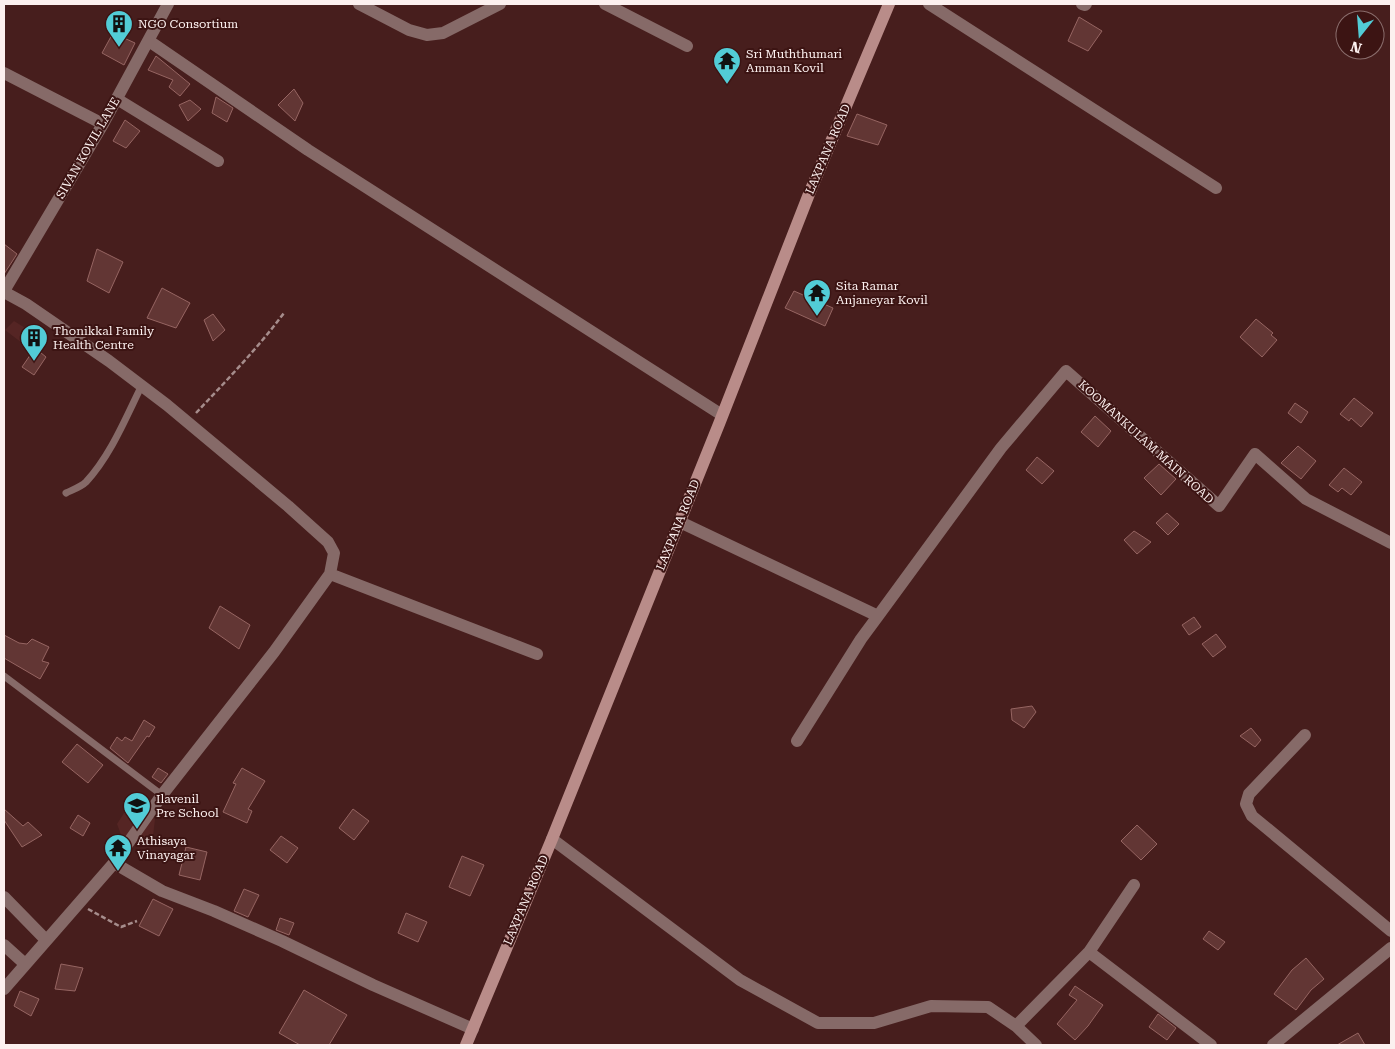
<svg xmlns="http://www.w3.org/2000/svg" width="1395" height="1049" viewBox="0 0 1395 1049" font-family="'Roboto Serif',serif">
<style>
.built{fill:#552524}
.building{fill:#623634;stroke:#966562}
.lines{fill:none;stroke-linecap:round;stroke-linejoin:round}
.path{stroke:#a68d8c;stroke-width:2.5;stroke-dasharray:5 2.5;stroke-linecap:butt}
.lane{stroke:#866a68;stroke-width:7}
.street{stroke:#866a68;stroke-width:12}
.secondary{stroke:#b98c89;stroke-width:12}
.labels{text-anchor:middle;stroke-width:4;stroke-linejoin:round;paint-order:stroke}
.poi-label{font-size:12px;fill:#fcf0ef;stroke:#3c1413;text-anchor:start}
.street-label{font-size:12px;fill:#fcf0ef;stroke:#3c1413}
</style>
<rect width="100%" height="100%" fill="#471e1d"/>
<!-- built -->
<path class="built" d="M 14,321 L 35,334 L 26,346 L 5,330 Z
M 143,807 L 155,819 L 153,836 L 139,846 L 123,840 L 117,824 L 126,810 Z"/>
<!-- building -->
<path class="building" d="M 1079,17 L 1102,31 L 1088,51 L 1068,41 Z
M 113,33 L 135,43 L 124,65 L 102,53 Z
M 156,56 L 190,84 L 180,96 L 169,87 L 173,80 L 148,70 Z
M 294,89 L 303,103 L 295,121 L 278,105 Z
M 216,97 L 233,108 L 227,122 L 212,113 Z
M 190,100 L 201,109 L 188,121 L 179,105 Z
M 857,114 L 887,125 L 878,145 L 847,136 Z
M 125,120 L 140,131 L 126,148 L 113,141 Z
M 4,244 L 17,254 L 4,274 Z
M 97,249 L 123,262 L 109,293 L 87,281 Z
M 162,288 L 190,303 L 176,328 L 147,318 Z
M 794,291 L 833,308 L 825,326 L 785,308 Z
M 213,314 L 225,330 L 213,341 L 204,320 Z
M 1256,319 L 1273,333 L 1271,335 L 1277,340 L 1262,357 L 1240,337 Z
M 35,348 L 46,357 L 34,375 L 22,367 Z
M 1354,398 L 1373,413 L 1361,427 L 1351,418 L 1349,421 L 1340,414 Z
M 1295,403 L 1308,412 L 1301,423 L 1288,413 Z
M 1095,416 L 1111,431 L 1098,447 L 1081,432 Z
M 1298,446 L 1316,461 L 1301,479 L 1281,463 Z
M 1037,457 L 1054,471 L 1042,484 L 1026,470 Z
M 1159,464 L 1176,479 L 1161,495 L 1144,478 Z
M 1344,468 L 1362,482 L 1351,495 L 1342,488 L 1338,492 L 1329,485 Z
M 1167,513 L 1179,524 L 1168,535 L 1156,523 Z
M 1134,531 L 1151,542 L 1137,554 L 1124,540 Z
M 220,606 L 250,625 L 239,649 L 209,628 Z
M 1194,617 L 1201,627 L 1189,635 L 1182,625 Z
M 1216,634 L 1226,647 L 1213,657 L 1202,644 Z
M 4,635 L 19,643 L 27,644 L 32,639 L 49,647 L 42,661 L 49,663 L 40,679 L 4,658 Z
M 1032,706 L 1036,712 L 1024,728 L 1012,720 L 1011,709 Z
M 144,720 L 155,727 L 149,737 L 147,736 L 128,763 L 110,748 L 117,737 L 122,741 L 125,737 L 132,741 Z
M 1251,728 L 1261,740 L 1255,747 L 1240,736 Z
M 77,744 L 103,765 L 88,783 L 62,762 Z
M 158,768 L 168,774 L 161,783 L 152,777 Z
M 242,768 L 265,781 L 248,809 L 252,811 L 247,823 L 223,812 L 236,784 L 233,783 Z
M 4,809 L 23,826 L 28,822 L 42,835 L 22,847 L 4,820 Z
M 353,809 L 369,821 L 354,840 L 339,828 Z
M 78,815 L 90,823 L 83,836 L 70,828 Z
M 1137,825 L 1157,844 L 1141,860 L 1121,841 Z
M 281,836 L 298,848 L 287,863 L 270,850 Z
M 186,847 L 207,852 L 200,880 L 179,875 Z
M 462,856 L 484,865 L 470,896 L 449,887 Z
M 244,889 L 259,895 L 248,917 L 234,911 Z
M 153,899 L 173,909 L 159,936 L 139,926 Z
M 406,913 L 427,922 L 418,942 L 398,933 Z
M 280,918 L 294,923 L 289,935 L 276,930 Z
M 1209,931 L 1225,942 L 1218,950 L 1203,939 Z
M 1306,958 L 1324,979 L 1311,990 L 1296,1010 L 1274,994 L 1292,970 Z
M 61,964 L 83,968 L 75,991 L 55,989 Z
M 1075,986 L 1103,1005 L 1088,1026 L 1075,1040 L 1057,1024 L 1077,1000 L 1069,995 Z
M 304,990 L 347,1015 L 329,1045 L 300,1045 L 279,1033 Z
M 20,991 L 39,999 L 31,1016 L 14,1006 Z
M 1158,1014 L 1176,1028 L 1167,1040 L 1149,1027 Z
M 1358,1033 L 1365,1045 L 1337,1045 Z"/>
<g class="lines">
<!-- path -->
<path class="path" d="M 196,413 C 226,381 257,349 284,313
M 88,909 L 121,927 L 137,921"/>
<!-- lane -->
<path class="lane" d="M 66,493 C 72,490 81,487 86,482 C 111,455 126,417 142,385
M 4,676 L 162,795"/>
<!-- street -->
<path class="street" d="M 359,4 L 409,30 L 427,35 L 443,33 L 500,4
M 605,4 L 687,46
M 929,4 L 1216,188
M 1082,4 L 1085,5 L 1086,4
M 149,41 L 308,150 L 722,415
M 4,73 L 103,124
M 117,99 L 218,161
M 4,291 L 103,124 L 168,4
M 4,292 L 26,304 L 109,361 L 167,405 L 288,506 L 328,542 L 334,553 L 330,574 L 274,652 L 162,795 L 114,863 L 4,989
M 680,522 L 878,616
M 330,574 L 537,654
M 1305,735 L 1249,794 L 1246,804 L 1252,816 L 1391,931
M 797,741 L 861,639 L 878,616 L 1001,448 L 1066,371 L 1219,506 L 1255,454 L 1306,499 L 1391,543
M 552,839 L 740,980 L 818,1023 L 874,1023 L 931,1006 L 988,1007 L 1016,1026 L 1089,952 L 1134,885
M 114,863 L 162,891 L 214,911 L 282,941 L 373,985 L 473,1029
M 4,897 L 46,940
M 4,945 L 25,964
M 1089,952 L 1211,1045
M 1016,1026 L 1036,1045
M 1273,1045 L 1391,948"/>
<!-- secondary -->
<path class="secondary" d="M 466,1045 L 552,839 L 719,424 L 809,194 L 889,4"/>
</g>
<!-- icons -->
<defs>
<symbol id="building-pin" viewBox="-11 -11 22 30"><path d="M0 17L-7.5 6A9.5 9.5 0 1 1 7.5 6Z" fill="#52ccd6" stroke="#3c1413"/><path d="M-4-6H4V6H1V3H-1V6H-4ZM-2.5-4.3h1.7v1.8h-1.7ZM.8-4.3h1.7v1.8H.8ZM-2.5-1h1.7V.8h-1.7ZM.8-1h1.7V.8H.8Z" fill="#111"/></symbol>
<symbol id="temple-pin" viewBox="-11 -11 22 30"><path d="M0 17L-7.5 6A9.5 9.5 0 1 1 7.5 6Z" fill="#52ccd6" stroke="#3c1413"/><path d="M0-6L5-2H3V0L6.5 2.5H4V6H1.5V3h-3V6H-4V2.5H-6.5L-3 0V-2H-5Z" fill="#111"/></symbol>
<symbol id="school-pin" viewBox="-11 -11 22 30"><path d="M0 17L-7.5 6A9.5 9.5 0 1 1 7.5 6Z" fill="#52ccd6" stroke="#3c1413"/><path d="M0-5L7-2L0 1L-7-2ZM-4 1L0 2.5L4 1V4Q0 6-4 4Z" fill="#111"/></symbol>
</defs>
<g fill-rule="evenodd">
<use href="#building-pin" x="103" y="8" width="32" height="43"/>
<use href="#temple-pin" x="711" y="45" width="32" height="43"/>
<use href="#temple-pin" x="801" y="277" width="32" height="43"/>
<use href="#building-pin" x="18" y="322" width="32" height="43"/>
<use href="#school-pin" x="121" y="790" width="32" height="43"/>
<use href="#temple-pin" x="102" y="832" width="32" height="43"/>
</g>
<g class="labels">
<!-- poi labels -->
<g class="poi-label">
<text x="138" y="28">NGO Consortium</text>
<text x="746" y="58">Sri Muththumari<tspan x="746" dy="14">Amman Kovil</tspan></text>
<text x="836" y="290">Sita Ramar<tspan x="836" dy="14">Anjaneyar Kovil</tspan></text>
<text x="53" y="335">Thonikkal Family<tspan x="53" dy="14">Health Centre</tspan></text>
<text x="156" y="803">Ilavenil<tspan x="156" dy="14">Pre School</tspan></text>
<text x="137" y="845">Athisaya<tspan x="137" dy="14">Vinayagar</tspan></text>
</g>
<!-- street labels -->
<g class="street-label">
<text transform="translate(88 148) rotate(-60)" y="4">SIVAN KOVIL LANE</text>
<text transform="translate(828 149) rotate(-67)" y="4">LAXPANA ROAD</text>
<text transform="translate(1146 442) rotate(42)" y="4">KOOMANKULAM MAIN ROAD</text>
<text transform="translate(678 525) rotate(-68)" y="4">LAXPANA ROAD</text>
<text transform="translate(526 900) rotate(-67)" y="4">LAXPANA ROAD</text>
</g>
</g>
<!-- border -->
<rect width="1395" height="1049" fill="none" stroke="#fcf0ef" stroke-width="10"/>
<!-- north arrow -->
<g transform="translate(1360 35) rotate(197)"><circle r="24" fill="#3c1413" stroke="#896c6b"/>
<path d="M0-4L9 19L0 12L-9 19Z" fill="#52ccd6"/>
<text y="-8" font-size="14" font-weight="bold" text-anchor="middle" fill="#fcf0ef">N</text>
</g>
</svg>
